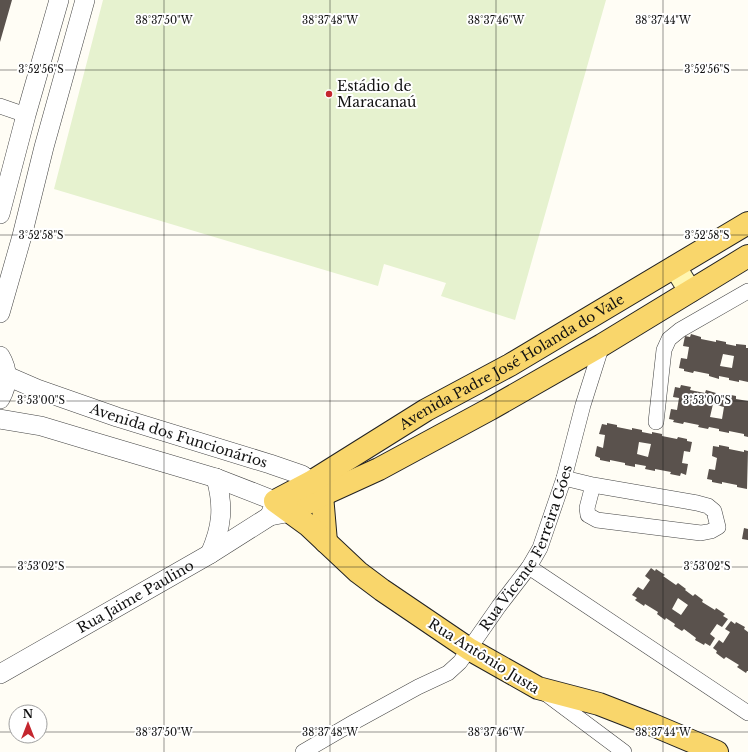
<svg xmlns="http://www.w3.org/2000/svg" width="748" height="752" viewBox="0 0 748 752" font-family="'Libre Baskerville',serif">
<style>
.pitch{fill:#e6f2cf}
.building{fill:#5a524d;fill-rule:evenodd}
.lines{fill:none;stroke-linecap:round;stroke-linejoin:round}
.minor-casing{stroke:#444;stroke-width:16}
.tertiary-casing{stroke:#444;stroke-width:20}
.secondary-casing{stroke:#333;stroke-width:24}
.primary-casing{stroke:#222;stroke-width:24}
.minor{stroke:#fff;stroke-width:15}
.tertiary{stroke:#fff;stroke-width:19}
.secondary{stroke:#fff6b0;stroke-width:22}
.primary{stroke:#f9d66b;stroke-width:22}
.ticks{fill:none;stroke:#111;stroke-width:1;stroke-opacity:0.45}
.poi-dot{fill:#c4262e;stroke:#fff;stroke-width:1.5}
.labels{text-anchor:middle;stroke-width:4;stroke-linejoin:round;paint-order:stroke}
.poi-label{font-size:14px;fill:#111;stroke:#fff;text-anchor:start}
.street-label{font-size:14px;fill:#111;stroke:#fff}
.ticks-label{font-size:10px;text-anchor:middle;fill:#111;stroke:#fff;stroke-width:4;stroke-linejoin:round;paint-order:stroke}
</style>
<rect width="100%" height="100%" fill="#fffdf5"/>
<!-- pitch -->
<path class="pitch" d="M 103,0 L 606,0 L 515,320 L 441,296 L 446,283 L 384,264 L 378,286 L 54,189 Z"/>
<!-- building -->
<path class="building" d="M 0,0 L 12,0 L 0,42 Z
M 691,334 L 701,337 L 701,339 L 716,342 L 716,340 L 726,342 L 726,344 L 736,346 L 736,344 L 746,345 L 746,348 L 748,348 L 748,382 L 739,380 L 739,382 L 729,380 L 729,378 L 719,376 L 719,379 L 709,376 L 709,374 L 694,371 L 693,373 L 684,371 L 684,369 L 679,368 L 681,358 L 687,359 L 689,347 L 683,346 L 685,336 L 690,337 ZM 723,354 L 734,356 L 732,368 L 720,366 Z
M 681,385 L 691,387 L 690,390 L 705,393 L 706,390 L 716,393 L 716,395 L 725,397 L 726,394 L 736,396 L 736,399 L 748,401 L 748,437 L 744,436 L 744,434 L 729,431 L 729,433 L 719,431 L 719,429 L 709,427 L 708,429 L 698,427 L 699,425 L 684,422 L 683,424 L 673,422 L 674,420 L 669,419 L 671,409 L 677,410 L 679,398 L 673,397 L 675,387 L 680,388 ZM 713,404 L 724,407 L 722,419 L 710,417 Z
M 607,423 L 617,425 L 617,427 L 632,430 L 632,428 L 642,430 L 642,432 L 652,434 L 652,432 L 662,434 L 662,436 L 677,439 L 678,437 L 687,439 L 687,441 L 692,442 L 690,452 L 684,451 L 682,463 L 688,464 L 686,475 L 681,473 L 680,476 L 670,474 L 671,472 L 655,469 L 655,471 L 645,469 L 646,466 L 635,464 L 635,467 L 625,465 L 625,463 L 610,460 L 610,462 L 600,460 L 600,458 L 595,456 L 597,446 L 603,448 L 605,435 L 599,434 L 602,424 L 607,425 ZM 639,442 L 651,444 L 648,457 L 637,454 Z
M 719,445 L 729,447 L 729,449 L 744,452 L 744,450 L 748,451 L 747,489 L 737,487 L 737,485 L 722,482 L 722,484 L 712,482 L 712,480 L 707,479 L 709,469 L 715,470 L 717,458 L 712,456 L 713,446 L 719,447 Z
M 744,528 L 748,529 L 748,540 L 742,539 Z
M 651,568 L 655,571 L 656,569 L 665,575 L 663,576 L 676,585 L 678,583 L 686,589 L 685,590 L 693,596 L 695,594 L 703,600 L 702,602 L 715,610 L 716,608 L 725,614 L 723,616 L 728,619 L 722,627 L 717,624 L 710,634 L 715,638 L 710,646 L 705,643 L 704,645 L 695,640 L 696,638 L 684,629 L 682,631 L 674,626 L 675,624 L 666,618 L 665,620 L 657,614 L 658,612 L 645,604 L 644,606 L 635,600 L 637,598 L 632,595 L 638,587 L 643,590 L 650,580 L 645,576 ZM 678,598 L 688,605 L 681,615 L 672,609 Z
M 731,621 L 735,624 L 736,622 L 745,627 L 744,629 L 748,632 L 748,671 L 747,671 L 746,673 L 737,667 L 739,665 L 726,657 L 724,659 L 716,653 L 717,651 L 713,648 L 719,640 L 723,643 L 730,632 L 725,629 Z"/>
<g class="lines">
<defs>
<g id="minor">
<path d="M 0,106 L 26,115"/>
<path d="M 656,422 L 664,350 L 669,339 L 680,330 L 748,291"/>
<path d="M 564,478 L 593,485 L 697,503 L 708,506 L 714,511 L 718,527 L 711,531 L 701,533 L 597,520 L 588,515 L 587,508 L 593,485"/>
<path d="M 529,567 L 748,713"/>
<path d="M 545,693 L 624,752"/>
<path id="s1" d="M 303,752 L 356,721 L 418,687 L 448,673 L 460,662 L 499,606 L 529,567 L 540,548 L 564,478 L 583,405 L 602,345"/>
</g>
<g id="tertiary">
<path d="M 0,214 L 26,115 L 59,0"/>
<path d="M 0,313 L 22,236 L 44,147 L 85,0"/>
<path d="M 0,356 C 9,371 8,385 0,399"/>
<path id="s2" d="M 7,376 L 37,389 L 117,417 L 270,464 L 302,475 L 311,482"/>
<path d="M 0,419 L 41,426 L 91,441 L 216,478 L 275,501 L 270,516"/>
<path d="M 210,554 C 222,527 224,507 216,478"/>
<path id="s3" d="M 0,674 L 210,554 L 270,516 L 291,512"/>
</g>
<path id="secondary" d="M 675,267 L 690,291"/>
<g id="primary">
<path d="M 313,485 L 322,495 L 326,542"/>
<path d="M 291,512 L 322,495 L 379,469 L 490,409 L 602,345 L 748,256"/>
<path id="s4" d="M 717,752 L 653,725 L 599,704 L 538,688 L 469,649 L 382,590 L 358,572 L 308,525 L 275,501 L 311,482 L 426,410 L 510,365 L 748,223"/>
</g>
</defs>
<!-- minor casing -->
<use href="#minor" class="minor-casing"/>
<!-- tertiary casing -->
<use href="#tertiary" class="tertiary-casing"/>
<!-- secondary casing -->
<use href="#secondary" class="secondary-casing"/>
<!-- primary casing -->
<use href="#primary" class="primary-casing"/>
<!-- minor -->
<use href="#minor" class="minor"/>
<!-- tertiary -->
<use href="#tertiary" class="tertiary"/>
<!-- secondary -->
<use href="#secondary" class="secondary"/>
<!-- primary -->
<use href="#primary" class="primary"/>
</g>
<!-- ticks -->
<path class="ticks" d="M 164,0 L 164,752M 330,0 L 330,752M 496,0 L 496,752M 663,0 L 663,752M 0,70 L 748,70M 0,235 L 748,235M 0,401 L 748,401M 0,567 L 748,567M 0,732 L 16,732M 40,732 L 748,732"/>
<!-- markers -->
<circle class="poi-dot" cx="329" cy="94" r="4"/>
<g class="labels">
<!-- poi labels -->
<g class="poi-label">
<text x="337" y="91">Estádio de<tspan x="337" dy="16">Maracanaú</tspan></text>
</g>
<!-- street labels -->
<g class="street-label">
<text dy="5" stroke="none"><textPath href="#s4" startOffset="789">Avenida Padre José Holanda do Vale</textPath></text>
<text dy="5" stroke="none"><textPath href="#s2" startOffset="182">Avenida dos Funcionários</textPath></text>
<text dy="5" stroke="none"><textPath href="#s1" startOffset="315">Rua Vicente Ferreira Góes</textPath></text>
<text dy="5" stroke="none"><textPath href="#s3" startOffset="156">Rua Jaime Paulino</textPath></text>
<text transform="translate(484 656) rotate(32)" y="5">Rua Antônio Justa</text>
</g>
</g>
<g class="ticks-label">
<text x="164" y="24">38°37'50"W</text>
<text x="330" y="24">38°37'48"W</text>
<text x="496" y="24">38°37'46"W</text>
<text x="663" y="24">38°37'44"W</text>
<text x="41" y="73">3°52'56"S</text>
<text x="707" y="73">3°52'56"S</text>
<text x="41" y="239">3°52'58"S</text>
<text x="707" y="239">3°52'58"S</text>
<text x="41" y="404">3°53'00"S</text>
<text x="707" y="404">3°53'00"S</text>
<text x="41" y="570">3°53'02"S</text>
<text x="707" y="570">3°53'02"S</text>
<text x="164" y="736">38°37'50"W</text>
<text x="330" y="736">38°37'48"W</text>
<text x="496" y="736">38°37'46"W</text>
<text x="663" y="736">38°37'44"W</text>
</g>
<!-- north arrow -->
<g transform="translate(28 724)"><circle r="19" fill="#ffffff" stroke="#a0a0a0"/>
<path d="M0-3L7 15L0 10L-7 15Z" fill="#c4262e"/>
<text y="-6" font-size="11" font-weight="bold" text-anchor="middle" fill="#111111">N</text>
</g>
</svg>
